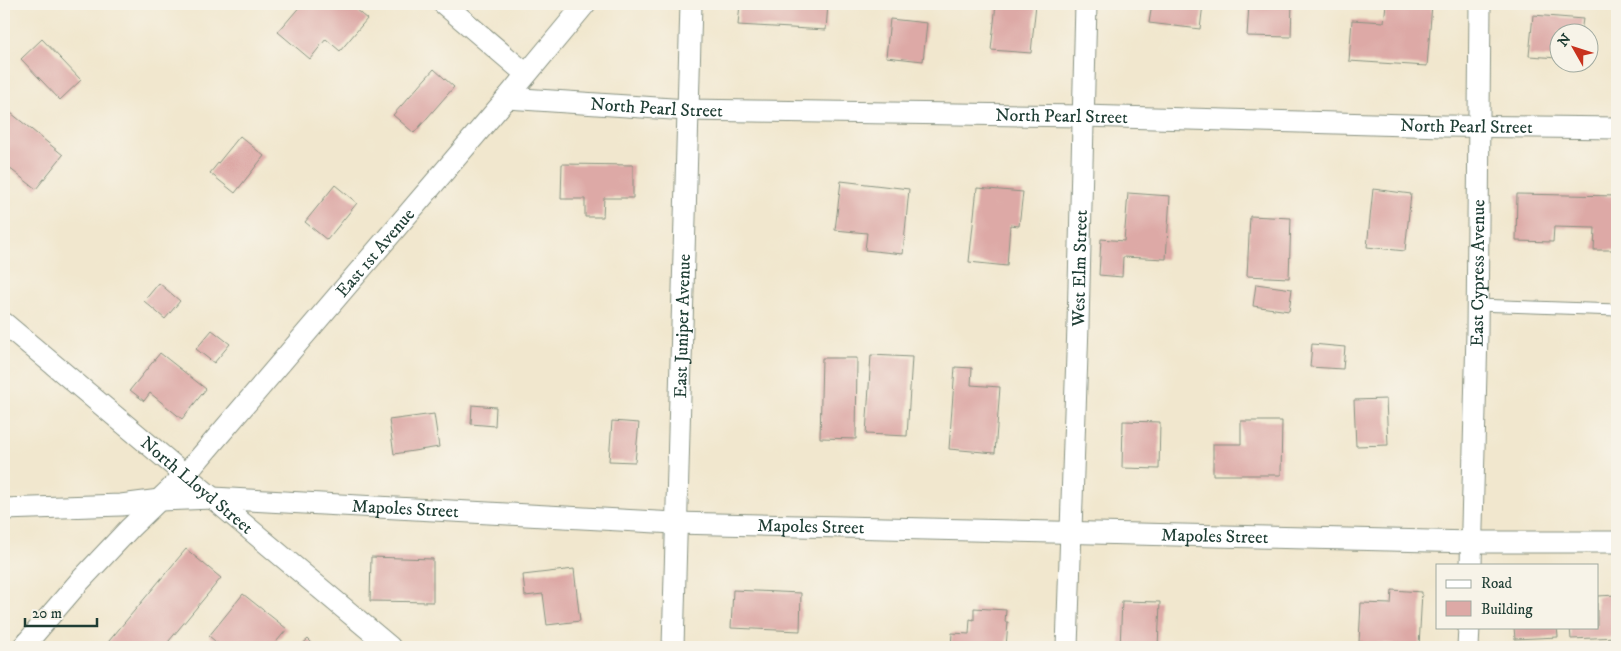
<svg xmlns="http://www.w3.org/2000/svg" width="1621" height="651" viewBox="0 0 1621 651" font-family="'IM FELL DW Pica',serif">
<style>
.building{fill:#dda9a6}
.lines{fill:none;stroke-linecap:round;stroke-linejoin:round}
.service-casing{stroke:#889281;stroke-width:13}
.minor-casing{stroke:#889281;stroke-width:23}
.service{stroke:#fff;stroke-width:11}
.minor{stroke:#fff;stroke-width:21}
.labels{text-anchor:middle;stroke-width:4;stroke-linejoin:round;paint-order:stroke}
.street-label{font-size:18px;fill:#1f3d34;stroke:#f7f3e8}
</style>
<rect width="100%" height="100%" fill="#f7f3e8"/>
<filter id="ink" filterUnits="userSpaceOnUse"><feTurbulence type="fractalNoise" baseFrequency=".02" numOctaves="2"/><feDisplacementMap in="SourceGraphic" scale="10" xChannelSelector="R" yChannelSelector="G"/><feConvolveMatrix kernelMatrix="1 2 1 2 8 2 1 2 1" color-interpolation-filters="sRGB"/></filter>
<filter id="wash" filterUnits="userSpaceOnUse"><feTurbulence type="fractalNoise" baseFrequency=".0096" numOctaves="4" result="noise"/><feDisplacementMap in="SourceGraphic" scale="20" xChannelSelector="R" yChannelSelector="G"/><feGaussianBlur stdDeviation="1.12" result="paint"/><feColorMatrix in="noise" values="0 0 0 0 0 0 0 0 0 0 0 0 0 0 0 0 0 1.4 0 .05"/><feComposite in="paint" operator="in"/></filter>
<g filter="url(#wash)">
<rect width="100%" height="100%" fill="#f1e7ce"/>
<g id="blocks">
<!-- building -->
<path class="building" d="M 302,4 L 349,4 L 367,19 L 340,51 L 326,39 L 310,59 L 278,32 Z
M 740,4 L 828,4 L 826,30 L 738,25 Z
M 996,4 L 1036,4 L 1031,53 L 991,50 Z
M 1152,4 L 1203,4 L 1200,29 L 1149,23 Z
M 1249,4 L 1292,4 L 1291,37 L 1247,36 Z
M 1386,4 L 1432,4 L 1427,66 L 1349,61 L 1352,20 L 1384,22 Z
M 1533,15 L 1583,19 L 1581,32 L 1558,32 L 1558,58 L 1529,56 Z
M 890,19 L 927,23 L 923,61 L 886,57 Z
M 42,39 L 81,80 L 60,100 L 21,59 Z
M 434,69 L 454,87 L 414,133 L 393,115 Z
M 6,109 L 63,155 L 36,189 L 4,164 L 4,111 Z
M 240,136 L 264,156 L 235,193 L 210,173 Z
M 562,164 L 633,165 L 633,198 L 604,198 L 603,217 L 585,217 L 585,199 L 561,199 Z
M 841,181 L 909,189 L 903,254 L 865,250 L 867,233 L 835,230 Z
M 335,185 L 357,203 L 327,240 L 305,222 Z
M 977,188 L 1023,192 L 1019,226 L 1010,225 L 1007,266 L 969,262 Z
M 1373,189 L 1411,194 L 1405,251 L 1367,247 Z
M 1128,193 L 1170,196 L 1166,259 L 1123,257 L 1122,277 L 1099,275 L 1101,239 L 1124,241 Z
M 1517,194 L 1617,196 L 1617,250 L 1594,250 L 1595,228 L 1554,227 L 1553,242 L 1516,241 Z
M 1250,216 L 1291,218 L 1289,278 L 1247,276 Z
M 159,283 L 180,301 L 165,319 L 144,301 Z
M 1256,284 L 1292,289 L 1289,311 L 1253,306 Z
M 212,330 L 230,344 L 214,363 L 196,349 Z
M 1312,344 L 1345,347 L 1343,369 L 1310,367 Z
M 160,353 L 206,389 L 182,419 L 150,393 L 144,401 L 130,390 Z
M 871,355 L 912,357 L 907,436 L 866,434 Z
M 822,358 L 857,358 L 856,439 L 820,438 Z
M 955,367 L 972,368 L 971,385 L 1000,387 L 995,453 L 949,449 Z
M 1386,399 L 1388,445 L 1356,446 L 1354,400 Z
M 472,405 L 496,407 L 495,426 L 471,424 Z
M 434,414 L 439,447 L 394,454 L 389,420 Z
M 612,421 L 639,423 L 635,462 L 609,461 Z
M 1123,421 L 1160,422 L 1159,469 L 1122,468 Z
M 1241,421 L 1282,421 L 1281,475 L 1213,475 L 1213,444 L 1241,444 Z
M 186,549 L 221,578 L 164,647 L 104,647 Z
M 371,557 L 433,559 L 433,602 L 370,601 Z
M 574,569 L 580,621 L 547,625 L 543,594 L 525,596 L 523,575 Z
M 733,590 L 801,593 L 800,631 L 731,628 Z
M 1392,590 L 1422,592 L 1419,647 L 1395,647 L 1395,644 L 1359,642 L 1361,603 L 1391,604 Z
M 243,594 L 287,629 L 272,647 L 222,647 L 209,636 Z
M 1617,595 L 1617,637 L 1571,639 L 1570,627 L 1597,627 L 1597,596 Z
M 1122,601 L 1160,602 L 1158,647 L 1120,647 Z
M 974,608 L 1006,610 L 1005,622 L 1008,622 L 1006,647 L 951,647 L 952,633 L 969,634 L 970,619 L 974,620 Z
M 1514,627 L 1557,627 L 1558,637 L 1515,639 Z
M 308,639 L 316,647 L 299,647 Z"/>
</g>
</g>
<g filter="url(#ink)">
<use href="#blocks" fill-opacity="0" stroke="#889281" stroke-width="1"/>
<g class="lines">
<defs>
<path id="service" d="M 1477,305 L 1617,310"/>
<g id="minor">
<path d="M 444,4 L 526,74"/>
<path id="s1" d="M 507,98 L 687,110 L 1083,116 L 1444,126 L 1617,128"/>
<path id="s2" d="M 4,323 L 390,647"/>
<path id="s3" d="M 4,509 L 121,505 L 160,500 L 213,498 L 675,523 L 1472,542 L 1617,542"/>
<path id="s4" d="M 1471,565 L 1477,332 L 1480,4"/>
<path id="s5" d="M 23,647 L 79,582 L 130,528 L 185,475 L 507,98 L 585,4"/>
<path id="s6" d="M 673,647 L 691,4"/>
<path id="s7" d="M 1067,647 L 1078,325 L 1086,4"/>
<path d="M 1468,647 L 1469,627"/>
</g>
</defs>
<!-- service casing -->
<use href="#service" class="service-casing"/>
<!-- minor casing -->
<use href="#minor" class="minor-casing"/>
<!-- service -->
<use href="#service" class="service"/>
<!-- minor -->
<use href="#minor" class="minor"/>
</g>
</g>
<g class="labels">
<!-- street labels -->
<g class="street-label">
<text dy="6" stroke="none"><textPath href="#s1" startOffset="150">North Pearl Street</textPath></text>
<text dy="6" stroke="none"><textPath href="#s1" startOffset="555">North Pearl Street</textPath></text>
<text dy="6" stroke="none"><textPath href="#s1" startOffset="960">North Pearl Street</textPath></text>
<text dy="6" stroke="none"><textPath href="#s5" startOffset="529">East 1st Avenue</textPath></text>
<text dy="6" stroke="none"><textPath href="#s7" startOffset="379">West Elm Street</textPath></text>
<text dy="6" stroke="none"><textPath href="#s4" startOffset="292">East Cypress Avenue</textPath></text>
<text dy="6" stroke="none"><textPath href="#s6" startOffset="321">East Juniper Avenue</textPath></text>
<text dy="6" stroke="none"><textPath href="#s2" startOffset="252">North Lloyd Street</textPath></text>
<text dy="6" stroke="none"><textPath href="#s3" startOffset="402">Mapoles Street</textPath></text>
<text dy="6" stroke="none"><textPath href="#s3" startOffset="808">Mapoles Street</textPath></text>
<text dy="6" stroke="none"><textPath href="#s3" startOffset="1212">Mapoles Street</textPath></text>
</g>
</g>
<!-- margin -->
<rect width="1621" height="651" fill="none" stroke="#f7f3e8" stroke-width="20"/>
<!-- legend -->
<rect x="1436" y="564" width="162" height="65" fill="#f7f3e8" stroke="#a1aaa0"/>
<rect x="1446" y="580" width="25" height="8" fill="#ffffff" stroke="#a1aaa0"/>
<text x="1481" y="588" font-size="15" fill="#1f3d34">Road</text>
<rect x="1446" y="601" width="25" height="15" fill="#dda9a6" stroke="#a1aaa0"/>
<text x="1481" y="614" font-size="15" fill="#1f3d34">Building</text>
<!-- north arrow -->
<g transform="translate(1574 48) rotate(309)"><circle r="24" fill="#f7f3e8" stroke="#a1aaa0"/>
<path d="M0-4L9 19L0 12L-9 19Z" fill="#c8321e"/>
<text y="-8" font-size="14" font-weight="bold" text-anchor="middle" fill="#1f3d34">N</text>
</g>
<!-- scale -->
<path d="M25 618v8h72v-8" fill="none" stroke="#1f3d34" stroke-width="2.5"/>
<text x="32" y="618" font-size="15" fill="#1f3d34" stroke="#f7f3e8" stroke-width="4" paint-order="stroke">20 m</text>
</svg>
